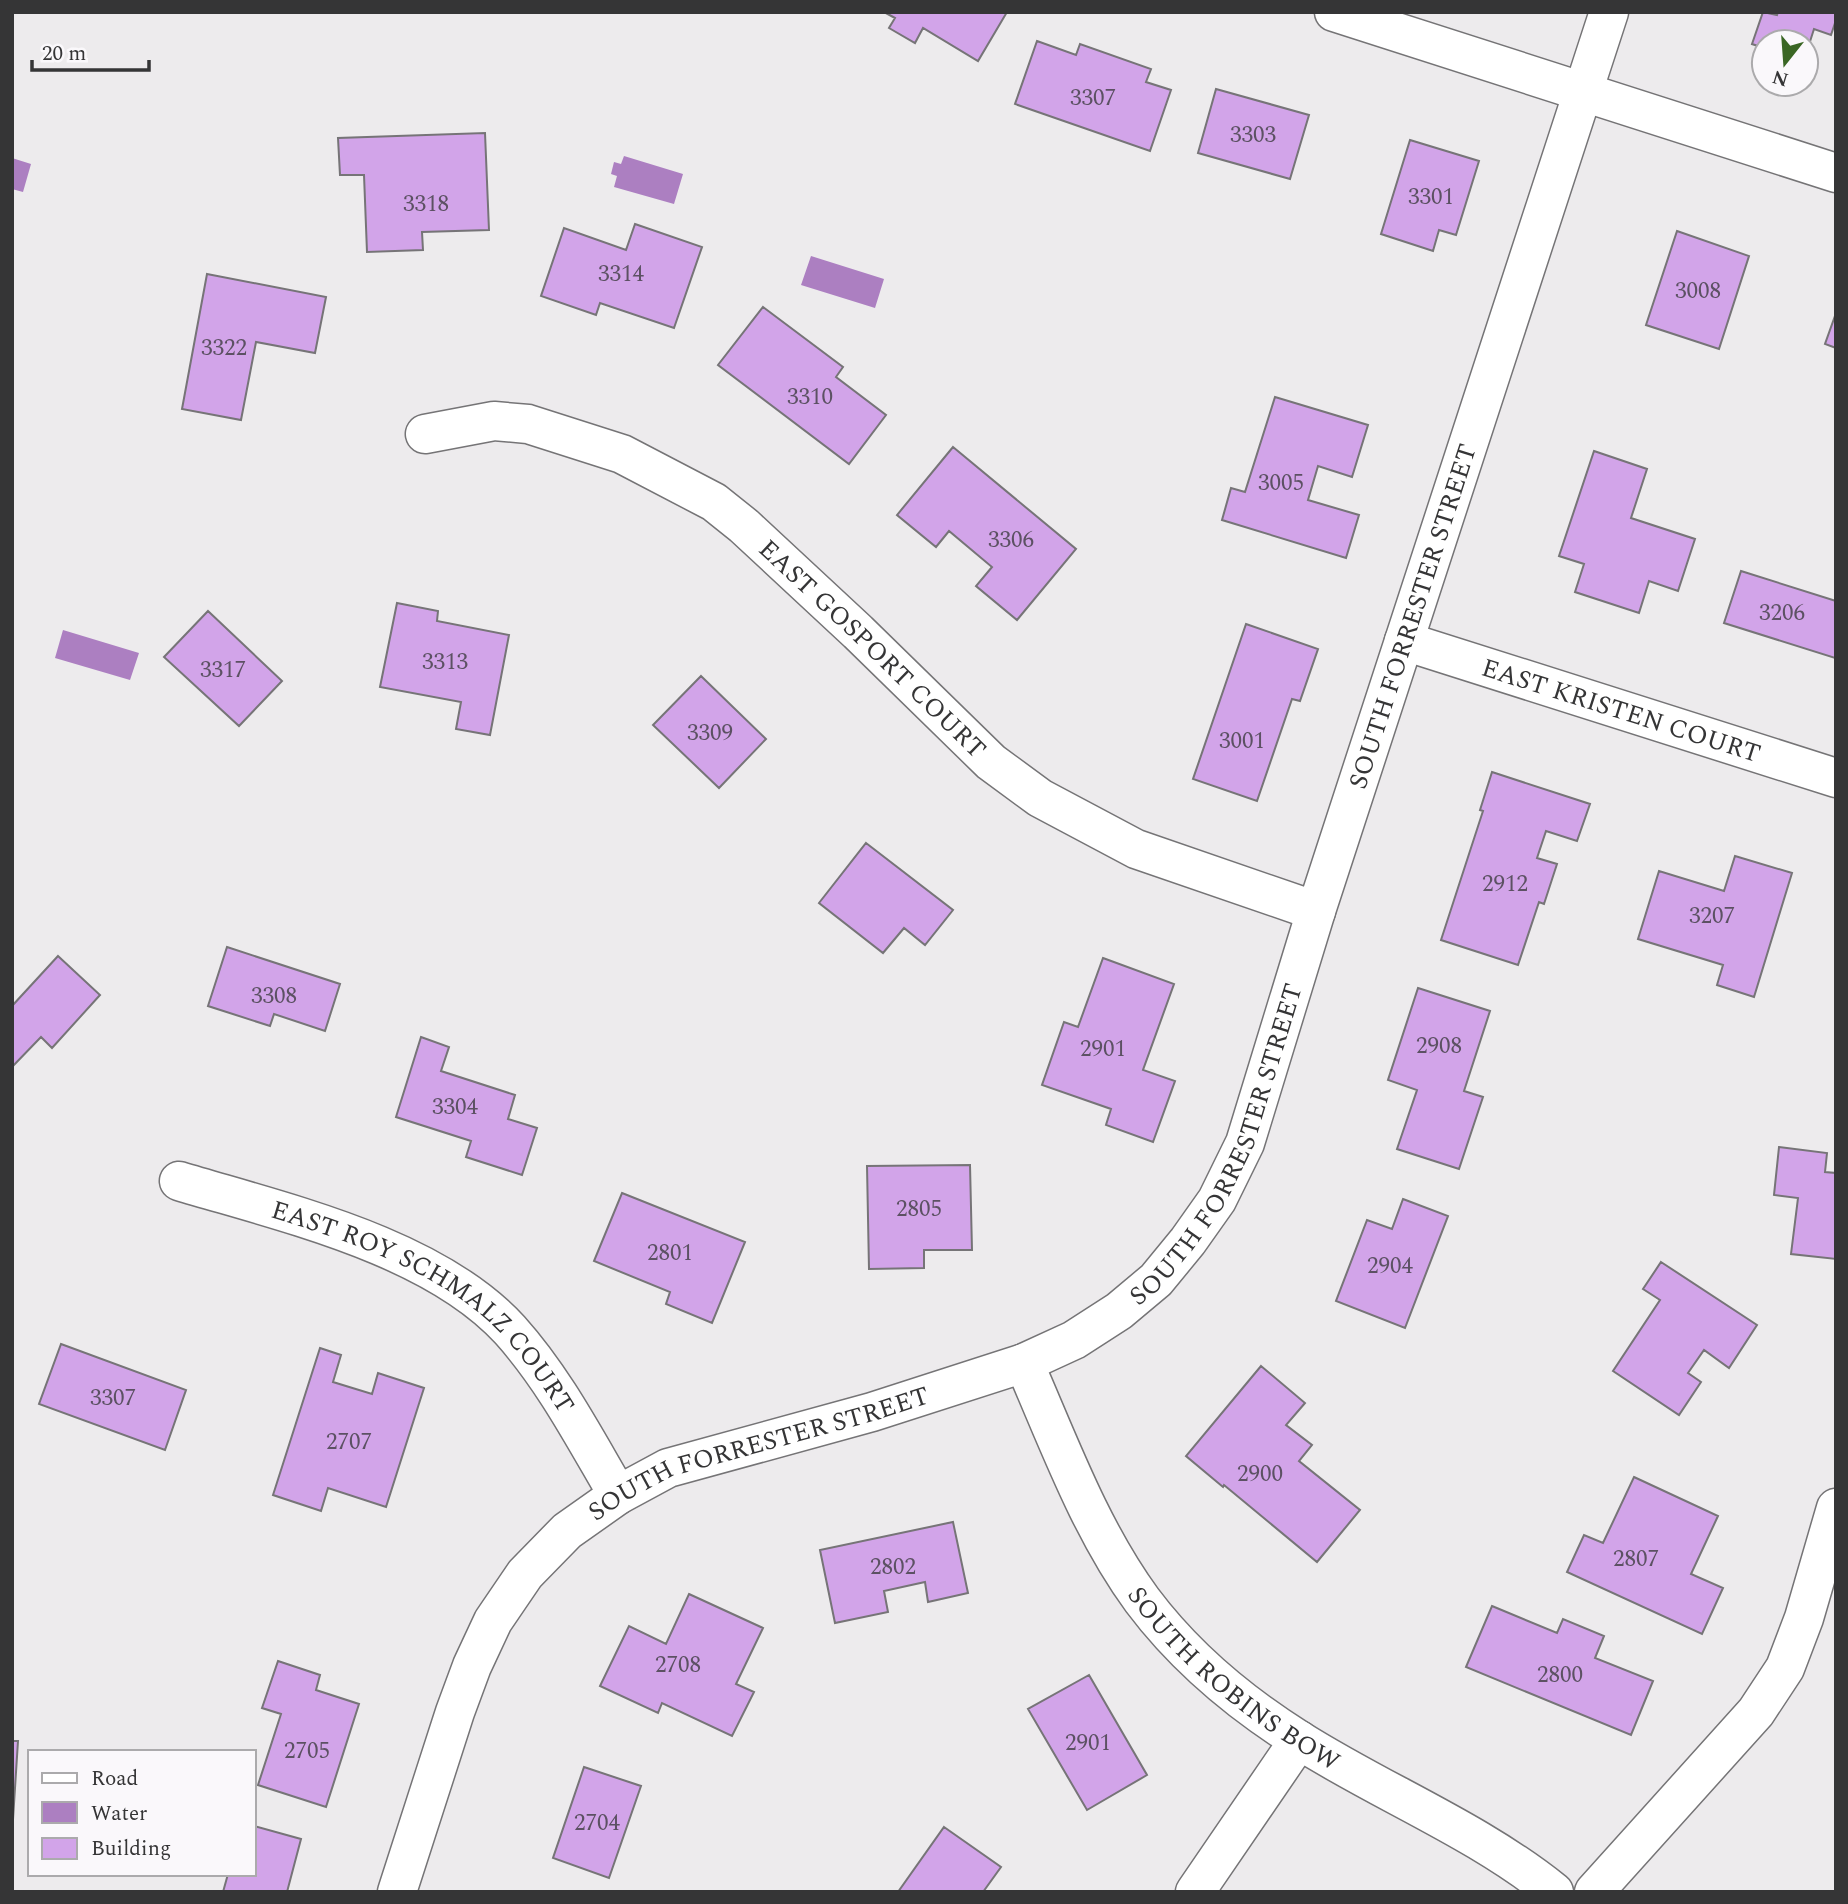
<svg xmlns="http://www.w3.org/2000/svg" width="1848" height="1904" viewBox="0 0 1848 1904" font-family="Spectral,serif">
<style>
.water{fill:#ac7fc1}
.building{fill:#d2a4e9;stroke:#767477;stroke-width:2}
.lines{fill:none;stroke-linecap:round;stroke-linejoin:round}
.minor-casing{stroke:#757476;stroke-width:41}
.minor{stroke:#fff;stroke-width:38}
.labels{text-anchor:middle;stroke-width:7;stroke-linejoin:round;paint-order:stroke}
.number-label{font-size:23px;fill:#5c5163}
.street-label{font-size:26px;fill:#353536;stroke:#faf8fb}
</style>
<rect width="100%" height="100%" fill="#edebed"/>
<!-- water -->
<path class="water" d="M 624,156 L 683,174 L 674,204 L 614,187 L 617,176 L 611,174 L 614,162 L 621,164 Z
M 12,158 L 31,164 L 23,192 L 12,189 Z
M 811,256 L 884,279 L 875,308 L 801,285 Z
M 63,630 L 139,653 L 130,680 L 55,658 Z"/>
<!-- building -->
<path class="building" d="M 884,12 L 1007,12 L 978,61 L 923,28 L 915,43 L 889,28 L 895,18 Z
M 1763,12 L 1777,15 L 1778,12 L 1836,12 L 1836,20 L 1831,35 L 1814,29 L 1806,54 L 1806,42 L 1764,42 L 1764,48 L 1752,44 Z
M 1037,41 L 1076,55 L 1080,44 L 1151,69 L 1146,82 L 1171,90 L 1150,151 L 1015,104 Z
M 1216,89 L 1309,115 L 1290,179 L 1198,153 Z
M 485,133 L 489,230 L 422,232 L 423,250 L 367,252 L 364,175 L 340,175 L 338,138 Z
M 1410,140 L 1479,161 L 1456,235 L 1439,230 L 1433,251 L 1381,234 Z
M 635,224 L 702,247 L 674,328 L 600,303 L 596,315 L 541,296 L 564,228 L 626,250 Z
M 1677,231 L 1749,256 L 1719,349 L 1646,325 Z
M 207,274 L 326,297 L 315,353 L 256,342 L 241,420 L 182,409 Z
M 763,307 L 843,367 L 836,377 L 886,415 L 849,464 L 718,365 Z
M 1836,313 L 1836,348 L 1825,344 Z
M 1275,397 L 1368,425 L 1352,477 L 1318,466 L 1308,500 L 1359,515 L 1346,558 L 1222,520 L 1231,488 L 1245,492 Z
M 953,447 L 1076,549 L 1017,620 L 976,586 L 992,567 L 949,531 L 936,547 L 897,515 Z
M 1594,451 L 1647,469 L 1631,518 L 1695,539 L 1678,591 L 1649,581 L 1639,613 L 1575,592 L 1584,564 L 1559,556 Z
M 1741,571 L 1836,601 L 1835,658 L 1724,623 Z
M 397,603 L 438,611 L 437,621 L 509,635 L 490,735 L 456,729 L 461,702 L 380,687 Z
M 208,611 L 282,681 L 239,726 L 164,657 Z
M 1246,624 L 1318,649 L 1300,701 L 1292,699 L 1257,801 L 1193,779 Z
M 701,676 L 766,739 L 719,788 L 653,725 Z
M 1492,772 L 1590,804 L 1577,841 L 1546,831 L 1537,858 L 1557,864 L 1544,904 L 1539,902 L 1518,965 L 1441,940 L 1483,811 L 1480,810 Z
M 866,843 L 953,910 L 925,945 L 904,928 L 883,953 L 819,903 Z
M 1735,856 L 1792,873 L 1754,997 L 1717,985 L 1723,965 L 1638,939 L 1659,871 L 1724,891 Z
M 227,947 L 340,984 L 325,1031 L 274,1014 L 270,1026 L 208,1006 Z
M 58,956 L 100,995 L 52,1048 L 41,1037 L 12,1067 L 12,1006 Z
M 1103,958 L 1174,984 L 1143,1070 L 1175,1081 L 1153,1142 L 1106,1125 L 1111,1109 L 1042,1085 L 1064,1022 L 1078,1027 Z
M 1418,988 L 1490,1011 L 1464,1091 L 1483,1097 L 1459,1169 L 1397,1149 L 1417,1090 L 1388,1080 Z
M 421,1037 L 449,1047 L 441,1071 L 515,1095 L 508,1119 L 537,1128 L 522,1175 L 466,1157 L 471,1141 L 396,1117 Z
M 1779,1147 L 1827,1153 L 1825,1172 L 1836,1173 L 1836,1259 L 1791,1254 L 1798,1198 L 1774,1195 Z
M 970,1165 L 972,1250 L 924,1250 L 924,1268 L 869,1269 L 867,1166 Z
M 622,1193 L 745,1242 L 712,1323 L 666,1304 L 670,1292 L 594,1261 Z
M 1403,1199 L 1448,1216 L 1405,1328 L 1336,1301 L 1367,1220 L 1392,1229 Z
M 1661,1262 L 1757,1325 L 1729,1368 L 1704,1350 L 1688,1373 L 1701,1382 L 1679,1415 L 1613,1371 L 1660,1300 L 1643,1289 Z
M 61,1344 L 186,1390 L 165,1450 L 39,1404 Z
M 320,1348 L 341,1355 L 333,1382 L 372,1394 L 378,1373 L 424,1388 L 386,1507 L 328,1488 L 321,1511 L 273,1495 Z
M 1261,1366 L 1305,1403 L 1286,1425 L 1312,1445 L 1299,1461 L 1360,1510 L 1317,1562 L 1224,1485 L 1223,1487 L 1186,1456 Z
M 1634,1477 L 1718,1516 L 1691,1574 L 1723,1588 L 1702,1634 L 1567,1572 L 1584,1535 L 1603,1543 Z
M 953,1522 L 968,1593 L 928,1602 L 925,1582 L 884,1591 L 888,1612 L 835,1623 L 820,1550 Z
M 689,1594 L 763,1628 L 736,1684 L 754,1692 L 732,1736 L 662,1703 L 658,1713 L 600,1686 L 629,1626 L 666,1644 Z
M 1492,1606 L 1557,1633 L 1563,1619 L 1604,1636 L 1595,1658 L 1653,1681 L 1631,1735 L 1466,1667 Z
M 278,1661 L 320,1675 L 316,1690 L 359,1704 L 326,1807 L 258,1785 L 281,1714 L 262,1708 Z
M 1089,1675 L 1147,1775 L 1087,1810 L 1028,1709 Z
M 12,1741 L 18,1741 L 12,1835 Z
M 584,1767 L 641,1786 L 609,1878 L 553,1858 Z
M 254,1826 L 301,1839 L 287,1892 L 223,1892 L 228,1874 L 254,1874 Z
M 944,1827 L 1001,1867 L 983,1892 L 898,1892 Z"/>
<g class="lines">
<defs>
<g id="minor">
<path d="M 1334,12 L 1836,173"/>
<path id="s1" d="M 425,434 L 494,421 L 528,424 L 622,454 L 714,502 L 744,526 L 858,632 L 991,762 L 1040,798 L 1136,849 L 1316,911"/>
<path id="s2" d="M 1404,641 L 1836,778"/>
<path id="s3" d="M 179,1181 C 285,1213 433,1246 510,1330 C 554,1379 585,1439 618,1495"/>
<path id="s4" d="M 1024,1363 C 1059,1443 1090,1529 1142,1600 C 1184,1656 1240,1703 1299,1740 C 1383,1793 1477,1830 1554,1892"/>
<path id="s5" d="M 397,1892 L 455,1712 L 472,1666 L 493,1621 L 525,1574 L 567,1531 L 618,1495 L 668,1468 L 872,1412 L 1024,1363 L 1074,1340 L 1119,1311 L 1156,1280 L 1188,1241 L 1217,1200 L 1245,1143 L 1316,911 L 1609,12"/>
<path d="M 1195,1892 L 1299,1740"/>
<path d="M 1594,1892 L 1756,1712 L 1785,1668 L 1804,1618 L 1836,1508"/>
</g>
</defs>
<!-- minor casing -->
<use href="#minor" class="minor-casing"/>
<!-- minor -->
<use href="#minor" class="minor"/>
</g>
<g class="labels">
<!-- number labels -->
<g class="number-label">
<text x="1093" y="105">3307</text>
<text x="1253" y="142">3303</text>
<text x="1431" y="204">3301</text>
<text x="426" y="211">3318</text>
<text x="621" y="281">3314</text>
<text x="1698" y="298">3008</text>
<text x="224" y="355">3322</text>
<text x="810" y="404">3310</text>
<text x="1281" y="490">3005</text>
<text x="1011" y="547">3306</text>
<text x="1782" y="620">3206</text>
<text x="445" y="669">3313</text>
<text x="223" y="677">3317</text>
<text x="710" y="740">3309</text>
<text x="1242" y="748">3001</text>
<text x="1505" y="891">2912</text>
<text x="1712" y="923">3207</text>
<text x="274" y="1003">3308</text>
<text x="1439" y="1053">2908</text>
<text x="1103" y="1056">2901</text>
<text x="455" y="1114">3304</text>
<text x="919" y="1216">2805</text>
<text x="670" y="1260">2801</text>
<text x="1390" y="1273">2904</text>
<text x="113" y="1405">3307</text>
<text x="349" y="1449">2707</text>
<text x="1260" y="1481">2900</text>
<text x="1636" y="1566">2807</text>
<text x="893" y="1574">2802</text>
<text x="678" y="1672">2708</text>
<text x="1560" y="1682">2800</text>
<text x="1088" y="1750">2901</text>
<text x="307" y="1758">2705</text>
<text x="597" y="1830">2704</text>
</g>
<!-- street labels -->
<g class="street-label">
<text dy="9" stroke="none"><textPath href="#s5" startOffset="1769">SOUTH FORRESTER STREET</textPath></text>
<text dy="9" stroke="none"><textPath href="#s1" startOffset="523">EAST GOSPORT COURT</textPath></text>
<text dy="9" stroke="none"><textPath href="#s2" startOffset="228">EAST KRISTEN COURT</textPath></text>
<text dy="9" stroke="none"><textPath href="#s5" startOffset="1202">SOUTH FORRESTER STREET</textPath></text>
<text dy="9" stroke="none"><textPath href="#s3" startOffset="282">EAST ROY SCHMALZ COURT</textPath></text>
<text dy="9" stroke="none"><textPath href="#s5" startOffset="614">SOUTH FORRESTER STREET</textPath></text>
<text dy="9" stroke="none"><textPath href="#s4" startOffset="387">SOUTH ROBINS BOW</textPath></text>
</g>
</g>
<!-- border -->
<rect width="1848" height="1904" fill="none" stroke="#353536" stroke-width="28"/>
<!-- legend -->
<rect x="28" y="1750" width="228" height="126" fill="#faf8fb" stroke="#abaaac" stroke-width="2"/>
<rect x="42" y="1773" width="35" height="10" fill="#ffffff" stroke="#abaaac" stroke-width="2"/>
<text x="91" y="1785" font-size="21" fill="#353536">Road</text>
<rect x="42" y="1802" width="35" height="21" fill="#ac7fc1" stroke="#abaaac" stroke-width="2"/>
<text x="91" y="1820" font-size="21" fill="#353536">Water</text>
<rect x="42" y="1838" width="35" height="21" fill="#d2a4e9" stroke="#abaaac" stroke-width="2"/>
<text x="91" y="1855" font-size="21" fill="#353536">Building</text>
<!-- north arrow -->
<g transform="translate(1785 63) rotate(197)"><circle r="33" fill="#faf8fb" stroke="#abaaac" stroke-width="2"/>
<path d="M0-5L12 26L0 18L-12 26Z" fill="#3a6624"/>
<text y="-10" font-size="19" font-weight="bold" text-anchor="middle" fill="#353536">N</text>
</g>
<!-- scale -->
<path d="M32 60v10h117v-10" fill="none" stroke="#353536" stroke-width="3.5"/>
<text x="42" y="60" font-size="21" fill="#353536" stroke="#faf8fb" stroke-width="5" paint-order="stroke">20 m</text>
</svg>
